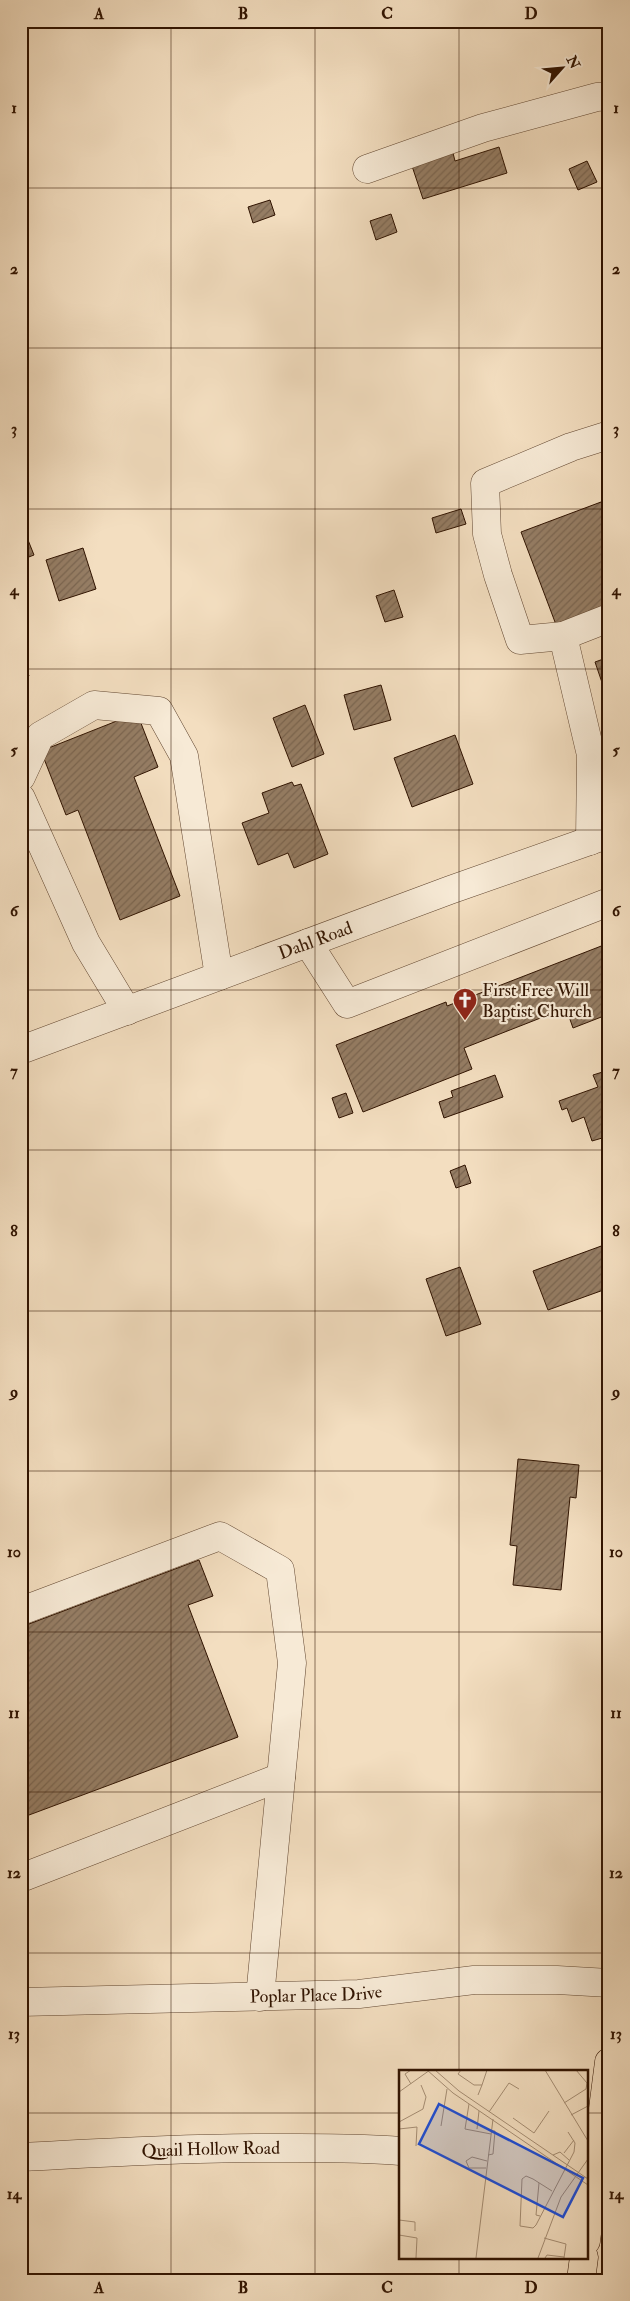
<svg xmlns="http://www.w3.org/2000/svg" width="630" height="2301" viewBox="0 0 630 2301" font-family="'IM FELL Double Pica',serif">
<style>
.building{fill:url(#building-hatch);stroke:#301300}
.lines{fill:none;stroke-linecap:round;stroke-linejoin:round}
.minor-casing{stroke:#614630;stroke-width:29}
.major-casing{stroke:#301300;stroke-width:29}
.minor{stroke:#f7ead6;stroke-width:28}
.major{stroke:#f3dec0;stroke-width:28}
.grid{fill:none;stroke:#301300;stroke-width:1;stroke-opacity:0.55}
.labels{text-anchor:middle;stroke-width:4.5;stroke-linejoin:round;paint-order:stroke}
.street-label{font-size:18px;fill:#301300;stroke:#f7ead6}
.poi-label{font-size:18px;fill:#301300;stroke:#f7ead6;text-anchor:start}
.inset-road{fill:none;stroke:#a58d73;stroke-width:1}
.view{fill:#1d4ed8;fill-opacity:0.15;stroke:#1d4ed8;stroke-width:2.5}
.inset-edge{fill:none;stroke:#301300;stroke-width:2.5}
.neatline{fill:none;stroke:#301300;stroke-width:2}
.grid-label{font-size:16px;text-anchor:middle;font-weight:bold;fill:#301300}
</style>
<defs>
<pattern id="building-hatch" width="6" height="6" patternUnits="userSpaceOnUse" patternTransform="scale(1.25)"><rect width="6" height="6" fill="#957d64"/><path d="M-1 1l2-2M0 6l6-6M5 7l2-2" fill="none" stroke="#7a6550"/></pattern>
</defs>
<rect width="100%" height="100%" fill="#f3dec0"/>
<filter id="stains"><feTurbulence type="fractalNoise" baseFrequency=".004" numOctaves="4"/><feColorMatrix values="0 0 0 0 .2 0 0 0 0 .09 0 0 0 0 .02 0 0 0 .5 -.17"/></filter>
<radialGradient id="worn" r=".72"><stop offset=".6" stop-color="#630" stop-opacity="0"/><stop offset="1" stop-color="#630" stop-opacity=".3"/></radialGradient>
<!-- building -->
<path class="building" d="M 499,147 L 507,173 L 423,199 L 412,166 L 453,153 L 455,161 Z
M 587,161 L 597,182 L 578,190 L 569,169 Z
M 270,200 L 275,215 L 253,223 L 248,207 Z
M 391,214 L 397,232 L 376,240 L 370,221 Z
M 609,499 L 609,570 L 606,571 L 609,578 L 609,611 L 558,630 L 521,532 Z
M 461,509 L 466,524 L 436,533 L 432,518 Z
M 26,535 L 34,555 L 21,560 L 21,537 Z
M 83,548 L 96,589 L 59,601 L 46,560 Z
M 394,590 L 403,617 L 385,622 L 376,596 Z
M 21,653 L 29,676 L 21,679 Z
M 609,657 L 609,703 L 595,662 Z
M 381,685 L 391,720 L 354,730 L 344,695 Z
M 305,705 L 324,754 L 292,767 L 273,718 Z
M 137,713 L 158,767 L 134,777 L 180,896 L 120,920 L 78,810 L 66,815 L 41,751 Z
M 455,735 L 473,784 L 412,807 L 394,758 Z
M 292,782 L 294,786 L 301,784 L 328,854 L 294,868 L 288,853 L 258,865 L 242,823 L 269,813 L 262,793 Z
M 609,943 L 609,1014 L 573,1028 L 566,1008 L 464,1048 L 472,1069 L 363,1112 L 336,1045 L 446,1002 L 447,1006 Z
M 609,1070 L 609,1136 L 592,1141 L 584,1117 L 572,1122 L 567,1108 L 562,1110 L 559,1101 L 598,1087 L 593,1075 Z
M 495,1075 L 503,1097 L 444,1118 L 439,1102 L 453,1097 L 451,1091 Z
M 346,1093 L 353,1113 L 339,1118 L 332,1098 Z
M 465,1165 L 471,1183 L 456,1188 L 450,1171 Z
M 604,1245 L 609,1259 L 609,1288 L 548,1310 L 533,1271 Z
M 460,1267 L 481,1324 L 446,1336 L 426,1279 Z
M 518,1459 L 579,1465 L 576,1498 L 570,1497 L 561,1590 L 513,1585 L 517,1546 L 510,1545 Z
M 199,1560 L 213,1596 L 188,1605 L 238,1737 L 21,1818 L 21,1627 Z"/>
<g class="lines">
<defs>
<g id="minor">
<path d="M 367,169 L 483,128 L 597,97 L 609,96"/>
<path d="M 609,435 L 571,447 L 485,483 L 487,534 L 498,575 L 520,640 L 563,636 L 609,618"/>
<path d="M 563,636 L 591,755 L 590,841"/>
<path d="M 21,777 L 40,736 L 94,705 L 159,711 L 184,756 L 219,976"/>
<path d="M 21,798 L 86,943 L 127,1011"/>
<path d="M 308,943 L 347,1004 L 609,902"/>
<path id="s1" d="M 21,1050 L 450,890 L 609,834"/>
<path d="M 21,1611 L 220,1536 L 280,1570 L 292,1663 L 260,1997"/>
<path d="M 21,1878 L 281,1777"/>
<path id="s2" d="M 21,2002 L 359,1994 L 474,1980 L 557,1980 L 609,1983"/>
<path id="s3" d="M 21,2157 C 114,2152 205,2147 298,2148 C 332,2148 366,2148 400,2151"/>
</g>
<path id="major" d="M 586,2241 L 609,2062
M 581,2280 L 584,2257"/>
</defs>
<!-- minor casing -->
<use href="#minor" class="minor-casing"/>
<!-- major casing -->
<use href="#major" class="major-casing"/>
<!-- minor -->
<use href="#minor" class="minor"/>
<!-- major -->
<use href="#major" class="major"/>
</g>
<!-- grid -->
<path class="grid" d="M 171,21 L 171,2280M 315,21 L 315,2280M 459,21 L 459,2071M 21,188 L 609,188M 21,348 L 609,348M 21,509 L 609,509M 21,669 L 609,669M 21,830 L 609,830M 21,990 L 609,990M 21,1150 L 609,1150M 21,1311 L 609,1311M 21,1471 L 609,1471M 21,1632 L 609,1632M 21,1792 L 609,1792M 21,1953 L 609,1953M 21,2113 L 400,2113M 586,2113 L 609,2113M 459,2257 L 459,2280"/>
<!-- icons -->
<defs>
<symbol id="church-pin" viewBox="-11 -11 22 30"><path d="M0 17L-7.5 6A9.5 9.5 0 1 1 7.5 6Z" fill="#8f2418" stroke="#f7ead6"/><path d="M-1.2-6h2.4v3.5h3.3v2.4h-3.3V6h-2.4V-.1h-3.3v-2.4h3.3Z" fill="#fff"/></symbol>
</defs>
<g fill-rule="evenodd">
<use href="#church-pin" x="451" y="986" width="28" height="38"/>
</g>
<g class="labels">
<!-- street labels -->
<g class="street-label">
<text dy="6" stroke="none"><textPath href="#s1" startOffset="314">Dahl Road</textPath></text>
<text dy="6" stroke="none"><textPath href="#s2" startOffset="295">Poplar Place Drive</textPath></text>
<text dy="6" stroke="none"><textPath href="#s3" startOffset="190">Quail Hollow Road</textPath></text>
</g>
<!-- poi labels -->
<g class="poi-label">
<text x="482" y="996">First Free Will<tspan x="482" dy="21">Baptist Church</tspan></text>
</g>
</g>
<!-- overview -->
<g transform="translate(399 2070)">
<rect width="189" height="189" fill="#f3dec0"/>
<path class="inset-road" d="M 12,0 L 6,4 L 12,14M 28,0 L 54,23 L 189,115M 36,0 L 60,21 L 189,109M 62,0 L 59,4 L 75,15 L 83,15 L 79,25M 146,0 L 189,71M 177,0 L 188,13M 83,15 L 88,0M 0,22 L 31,0M 165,33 L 187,19 L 188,13M 70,34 L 66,59 L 92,64M 90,42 L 110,13 L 120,19M 172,45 L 189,36M 114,48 L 135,63 L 150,41M 0,52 L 24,39 L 27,27 L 22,15M 42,56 L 48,19M 0,59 L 18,57 L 17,76M 78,59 L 80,41M 165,83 L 175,70M 89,85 L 94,84 L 96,61 L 92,61M 154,85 L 161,82 L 170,90M 87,98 L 70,98 L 67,91 L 73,87 L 88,91M 140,113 L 137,145 L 141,146M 153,121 L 134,109 L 127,106 L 123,109 L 121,156 L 134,158 L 137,155 L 175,82 L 176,73 L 169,62M 0,150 L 16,152 L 16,161M 0,165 L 18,168 L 17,188M 145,168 L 167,174 L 165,188M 77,188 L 94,49M 139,188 L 162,127 L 189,89M 146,188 L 148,185 L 165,187"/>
<path class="view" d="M 40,34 L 184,108 L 164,147 L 20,74 Z"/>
<rect width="189" height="189" class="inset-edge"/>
</g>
<!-- margin -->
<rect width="630" height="2301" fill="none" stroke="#f3dec0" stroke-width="55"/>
<!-- north arrow -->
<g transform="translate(562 68) rotate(63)" stroke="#f7ead6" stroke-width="4" paint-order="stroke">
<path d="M0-4L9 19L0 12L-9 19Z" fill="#301300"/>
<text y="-8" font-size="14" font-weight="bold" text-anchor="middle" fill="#301300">N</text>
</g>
<rect x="28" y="28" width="574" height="2246" class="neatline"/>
<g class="grid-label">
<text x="99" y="19">A</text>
<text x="243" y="19">B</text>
<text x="387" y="19">C</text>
<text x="531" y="19">D</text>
<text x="14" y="113">1</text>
<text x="616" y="113">1</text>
<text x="14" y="274">2</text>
<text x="616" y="274">2</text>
<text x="14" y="434">3</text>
<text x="616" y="434">3</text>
<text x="14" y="595">4</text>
<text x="616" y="595">4</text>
<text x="14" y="755">5</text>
<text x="616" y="755">5</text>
<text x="14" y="916">6</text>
<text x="616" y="916">6</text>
<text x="14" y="1076">7</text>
<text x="616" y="1076">7</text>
<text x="14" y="1236">8</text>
<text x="616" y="1236">8</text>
<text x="14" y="1397">9</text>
<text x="616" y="1397">9</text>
<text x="14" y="1557">10</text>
<text x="616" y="1557">10</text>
<text x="14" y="1718">11</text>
<text x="616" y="1718">11</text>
<text x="14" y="1878">12</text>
<text x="616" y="1878">12</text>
<text x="14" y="2039">13</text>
<text x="616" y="2039">13</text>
<text x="14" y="2199">14</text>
<text x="616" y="2199">14</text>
<text x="99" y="2293">A</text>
<text x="243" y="2293">B</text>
<text x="387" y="2293">C</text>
<text x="531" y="2293">D</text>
</g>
<rect width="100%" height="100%" filter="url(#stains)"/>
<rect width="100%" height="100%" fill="url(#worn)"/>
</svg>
